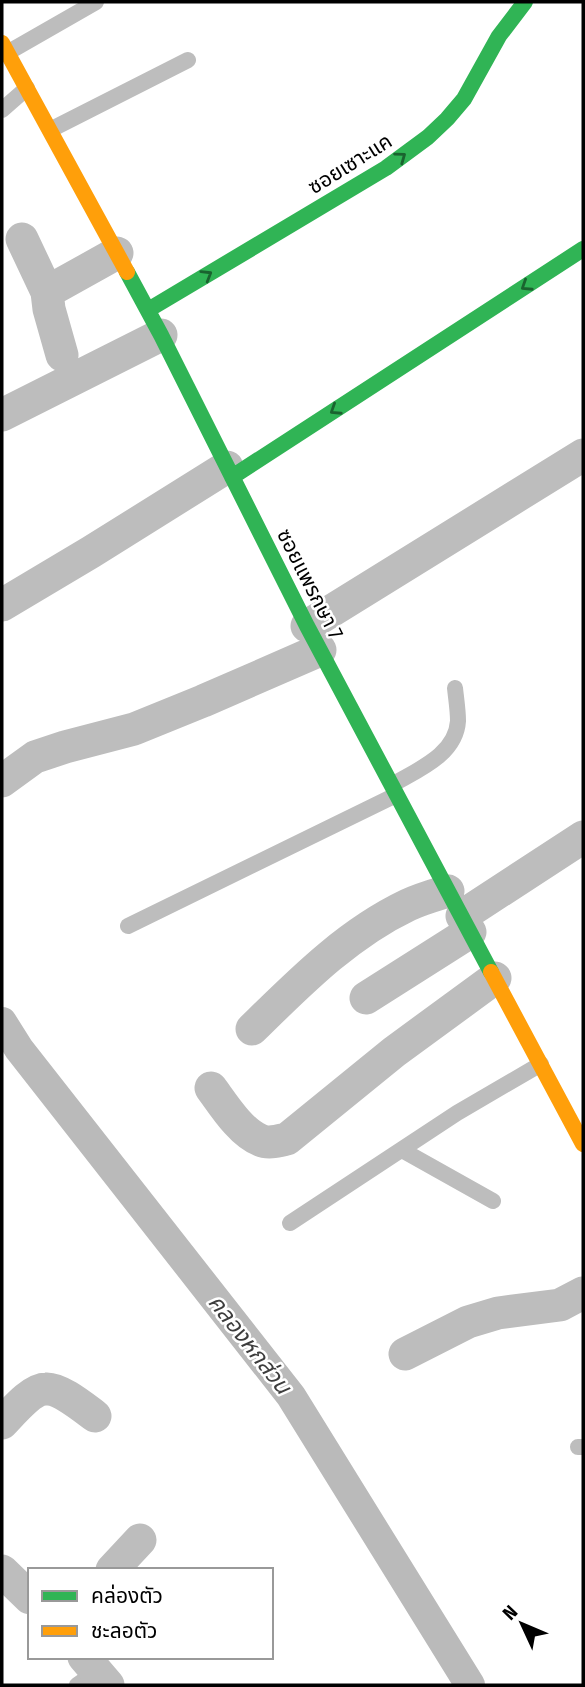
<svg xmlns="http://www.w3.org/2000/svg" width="585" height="1687" viewBox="0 0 585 1687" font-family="'Fira Sans Condensed','Noto Sans Thai',sans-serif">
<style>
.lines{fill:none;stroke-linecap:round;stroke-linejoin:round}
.canal{stroke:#bababa;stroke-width:30}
.lane{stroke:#bdbdbd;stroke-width:16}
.street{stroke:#bdbdbd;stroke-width:33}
.fast{stroke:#30b455;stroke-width:16}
.slow{stroke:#ff9f0a;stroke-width:16}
.oneway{stroke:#1a632f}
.labels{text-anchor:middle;stroke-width:5;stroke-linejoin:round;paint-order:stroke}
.street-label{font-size:21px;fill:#000;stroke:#fff}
.water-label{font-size:23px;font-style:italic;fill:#3d3d3d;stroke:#fff}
</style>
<rect width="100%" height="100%" fill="#fff"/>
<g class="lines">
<!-- canal -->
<path class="canal" d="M 2,1022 L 19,1049 L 291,1396 L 470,1685"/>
<!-- lane -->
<path class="lane" d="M 7,53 L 96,2
M 2,110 L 27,88
M 50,130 L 188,60
M 392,785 C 417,770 456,755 458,721 C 458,710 456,698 455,688
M 128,926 L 396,795
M 402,1150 L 493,1201
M 290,1223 L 457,1113 L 541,1064
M 578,1447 L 583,1447
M 77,1685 L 97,1671"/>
<!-- street -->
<path class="street" d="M 22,239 L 47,292
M 62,355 L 49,309 L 47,292 L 117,253
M 2,415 L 161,335
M 2,605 L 91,552 L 227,467
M 307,626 L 583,455
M 2,781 L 35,757 L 65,747 L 134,729 L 203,701 L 320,650
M 462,916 L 583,837
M 366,998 L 470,932
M 252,1029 C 300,982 347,934 408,905 C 421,899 435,895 448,891
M 211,1088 C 223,1104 240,1132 260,1140 C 268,1144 278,1141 287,1139 L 394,1052 L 495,978
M 405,1354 L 468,1322 L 498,1313 L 560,1305 L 583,1293
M 2,1423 C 12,1413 31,1389 46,1389 C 60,1388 84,1408 95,1416
M 112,1570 L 140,1540
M 2,1571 L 30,1598
M 84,1657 L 108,1685"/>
<!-- fast -->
<path class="fast" d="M 127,272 L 161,335 L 307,626 L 491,972
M 148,310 L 386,168 L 428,137 L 447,119 L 464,99 L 499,36 L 525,2
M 232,477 L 583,249"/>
<!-- slow -->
<path class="slow" d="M 2,43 L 127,272
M 491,972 L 583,1144"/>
</g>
<!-- one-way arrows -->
<defs><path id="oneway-chevron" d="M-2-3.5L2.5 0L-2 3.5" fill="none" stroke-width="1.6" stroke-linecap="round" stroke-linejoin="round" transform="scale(1.75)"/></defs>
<g class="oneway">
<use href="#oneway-chevron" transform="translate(401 157) rotate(-36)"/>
<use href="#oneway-chevron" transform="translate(207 275) rotate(-31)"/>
<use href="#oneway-chevron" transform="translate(526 286) rotate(147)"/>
<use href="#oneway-chevron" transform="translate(335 410) rotate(147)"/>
</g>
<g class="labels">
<!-- street labels -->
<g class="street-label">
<text transform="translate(350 164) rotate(-32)" y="7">ซอยเซาะแค</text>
<text transform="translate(310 584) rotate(63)" y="7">ซอยแพรกษา 7</text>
</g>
<!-- water labels -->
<g class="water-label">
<text transform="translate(250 1344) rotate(52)" y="8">คลองหกส่วน</text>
</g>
</g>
<!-- border -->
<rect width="585" height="1687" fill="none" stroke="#000000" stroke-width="7"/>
<!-- legend -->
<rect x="28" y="1568" width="245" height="91" fill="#ffffff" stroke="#999999" stroke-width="2"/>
<rect x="42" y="1591" width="35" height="10" fill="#30b455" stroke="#999999" stroke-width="2"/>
<text x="91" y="1603" font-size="21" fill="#000000">คล่องตัว</text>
<rect x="42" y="1626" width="35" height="10" fill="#ff9f0a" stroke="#999999" stroke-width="2"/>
<text x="91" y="1638" font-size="21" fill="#000000">ชะลอตัว</text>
<!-- north arrow -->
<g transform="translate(522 1624) rotate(314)" stroke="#ffffff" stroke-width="5" paint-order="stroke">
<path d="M0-5L12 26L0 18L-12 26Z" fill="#000000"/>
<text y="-10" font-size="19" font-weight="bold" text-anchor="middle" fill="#000000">N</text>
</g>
</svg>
